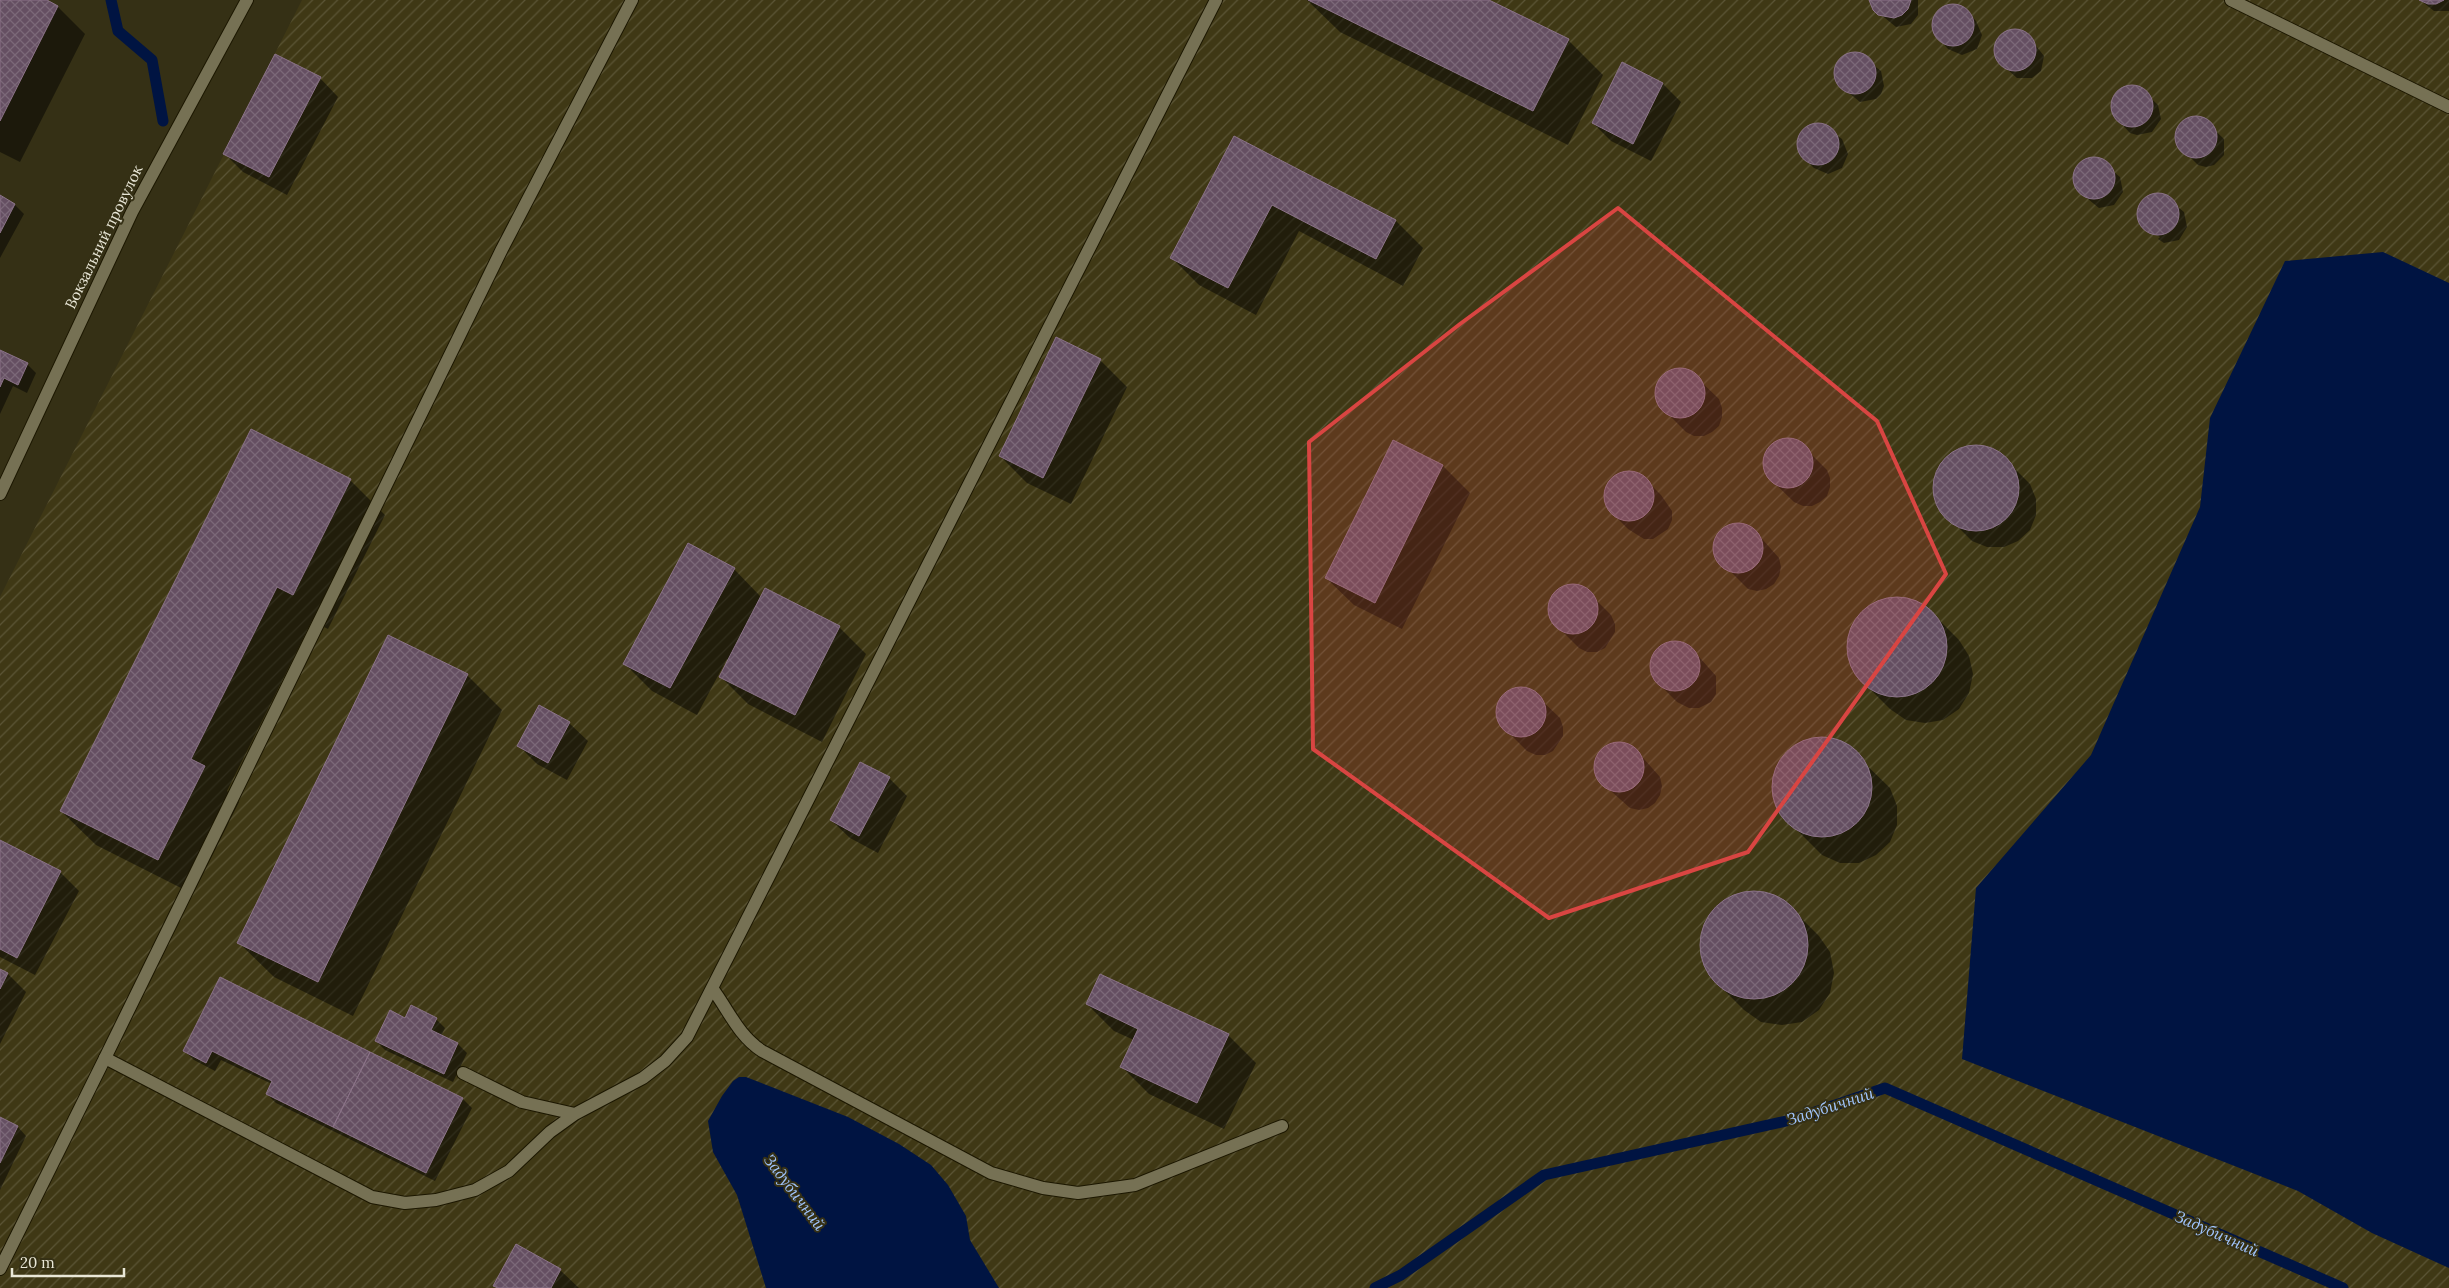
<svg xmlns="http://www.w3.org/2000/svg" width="2449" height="1288" viewBox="0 0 2449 1288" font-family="Lora,serif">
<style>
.industrial{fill:url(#industrial-furrows)}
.water{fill:#001442}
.shadow{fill:#0007}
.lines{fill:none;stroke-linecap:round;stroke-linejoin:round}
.stream{stroke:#001442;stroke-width:11}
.building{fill:url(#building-cross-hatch);stroke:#8b7388}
.service-casing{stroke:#1c1700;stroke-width:14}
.minor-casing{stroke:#1c1700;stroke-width:14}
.service{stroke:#767154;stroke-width:12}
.minor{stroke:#767154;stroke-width:12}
.marked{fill:#d94542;fill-opacity:0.2;stroke:#d94542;stroke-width:4;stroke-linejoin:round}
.labels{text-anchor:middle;stroke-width:4;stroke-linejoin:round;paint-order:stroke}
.street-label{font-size:15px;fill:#e9e7d7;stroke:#353015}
.water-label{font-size:16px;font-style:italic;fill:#a0c4fc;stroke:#353015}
</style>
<defs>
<pattern id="industrial-furrows" width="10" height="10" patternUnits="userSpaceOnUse" patternTransform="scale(1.25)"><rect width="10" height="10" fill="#3f3815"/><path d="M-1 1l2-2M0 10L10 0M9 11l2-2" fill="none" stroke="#5b5536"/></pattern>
<pattern id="building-cross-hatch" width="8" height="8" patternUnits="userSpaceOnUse" patternTransform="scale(1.25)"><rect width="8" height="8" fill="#654f62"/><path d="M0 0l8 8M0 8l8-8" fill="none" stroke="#7b6878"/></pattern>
</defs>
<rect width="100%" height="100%" fill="#353015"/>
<!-- industrial -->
<path class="industrial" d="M 302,0 L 2449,0 L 2449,1288 L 0,1288 L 0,597 Z"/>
<!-- water -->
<path class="water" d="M 2383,252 L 2449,283 L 2449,1268 L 2372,1233 L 2298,1191 L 1962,1059 L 1976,888 L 2091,755 L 2200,507 L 2210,418 L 2285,261 Z
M 739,1077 L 746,1077 L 848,1117 L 899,1144 L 931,1165 L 948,1185 L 966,1216 L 970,1240 L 999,1288 L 766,1288 L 737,1195 L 713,1152 L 708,1121 L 722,1096 L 733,1081 Z"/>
<!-- shadow -->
<path class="shadow" d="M 0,0 L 44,0 L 58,7 L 85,34 L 20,162 L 0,152 Z
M 1307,0 L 1486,0 L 1568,40 L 1603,75 L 1568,145 L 1340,32 Z
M 1872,0 L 1918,0 L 1918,15 L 1911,24 L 1896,27 L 1874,9 Z
M 2420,0 L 2449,0 L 2449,11 L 2434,11 Z
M 1949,6 L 1956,6 L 1967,11 L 1976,21 L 1982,35 L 1977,49 L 1962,55 L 1948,49 L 1934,33 L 1934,18 L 1939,11 Z
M 2011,30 L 2026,33 L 2044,56 L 2041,71 L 2032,78 L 2017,78 L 1998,61 L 1995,54 L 1998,39 Z
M 1859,54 L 1881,71 L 1884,86 L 1881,94 L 1876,99 L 1860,102 L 1838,84 L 1835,69 L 1844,56 Z
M 1623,64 L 1663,84 L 1681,102 L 1651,161 L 1611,141 L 1593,123 Z
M 320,78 L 338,97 L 287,195 L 243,172 L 225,154 Z
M 2128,86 L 2139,87 L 2158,105 L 2161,119 L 2152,132 L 2137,135 L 2130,133 L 2115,117 L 2112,102 L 2115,95 Z
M 2196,117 L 2203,119 L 2224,139 L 2224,155 L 2214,165 L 2206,167 L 2198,165 L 2178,145 L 2178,129 L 2182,123 Z
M 1822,124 L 1842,139 L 1848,154 L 1842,168 L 1828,174 L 1814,168 L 1804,158 L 1798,144 L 1804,130 L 1811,125 Z
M 1235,137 L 1396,221 L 1423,248 L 1403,286 L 1299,231 L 1256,315 L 1199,285 L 1172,258 Z
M 2098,159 L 2120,177 L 2123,192 L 2114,205 L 2099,208 L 2077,190 L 2074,174 L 2083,162 Z
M 2162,194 L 2184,212 L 2187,227 L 2179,240 L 2164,243 L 2149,233 L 2158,239 L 2160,237 L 2148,229 L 2148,232 L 2141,225 L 2138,210 L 2147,197 Z
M 0,197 L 15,205 L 24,214 L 0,258 Z
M 0,351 L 27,364 L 36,373 L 27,393 L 13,386 L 0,414 Z
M 1100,360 L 1127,387 L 1071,504 L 1027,483 L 1000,456 Z
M 1676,370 L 1684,370 L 1693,374 L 1719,399 L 1722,408 L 1722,417 L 1719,426 L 1712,432 L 1704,436 L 1694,436 L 1686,432 L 1660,406 L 1657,388 L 1660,380 L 1667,374 Z
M 1783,440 L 1793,440 L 1801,444 L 1827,470 L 1830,478 L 1830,487 L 1827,496 L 1820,502 L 1812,506 L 1803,506 L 1794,502 L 1768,477 L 1765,459 L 1768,450 L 1775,444 Z
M 1394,442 L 1443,466 L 1470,493 L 1402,629 L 1354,605 L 1326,578 Z
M 1968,447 L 1984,447 L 1999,453 L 2030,484 L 2036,499 L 2036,515 L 2030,530 L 2018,541 L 2004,547 L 1987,547 L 1972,541 L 1942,511 L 1935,496 L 1935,480 L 1942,465 L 1953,453 Z
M 1625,473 L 1634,473 L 1643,477 L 1661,495 L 1672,511 L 1672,520 L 1668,529 L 1653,539 L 1644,539 L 1628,529 L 1609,510 L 1606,501 L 1609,483 L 1616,477 Z
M 350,480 L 385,515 L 328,629 L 312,621 L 227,791 L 239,802 L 193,894 L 96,845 L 61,811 Z
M 1738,524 L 1747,526 L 1755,531 L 1779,558 L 1781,567 L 1779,576 L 1774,584 L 1766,589 L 1757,591 L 1748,589 L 1716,557 L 1716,539 L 1729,526 Z
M 734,569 L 761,597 L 839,627 L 866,654 L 822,742 L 748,704 L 721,677 L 729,660 L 727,659 L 697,715 L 652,691 L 625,664 Z
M 1568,586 L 1577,586 L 1592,596 L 1611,615 L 1615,624 L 1615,632 L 1605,648 L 1597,652 L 1587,652 L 1579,648 L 1553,622 L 1549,605 L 1553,596 L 1559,590 Z
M 1896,598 L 1915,602 L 1931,612 L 1959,640 L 1969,656 L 1973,674 L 1969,693 L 1959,709 L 1943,720 L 1925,723 L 1906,720 L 1890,709 L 1862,681 L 1852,665 L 1848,647 L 1851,628 L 1862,612 L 1878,602 Z
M 1675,642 L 1684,644 L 1692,649 L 1716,676 L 1716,694 L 1711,702 L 1699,708 L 1689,708 L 1677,702 L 1658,683 L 1651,666 L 1653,656 L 1658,649 Z
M 467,675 L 502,710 L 353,1016 L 274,977 L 239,943 Z
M 1516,689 L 1525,689 L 1534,693 L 1560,718 L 1563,727 L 1563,736 L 1553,751 L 1545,755 L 1536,755 L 1527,751 L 1501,725 L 1498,717 L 1498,708 L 1501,699 L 1508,693 Z
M 569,723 L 588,741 L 567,780 L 537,764 L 518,745 Z
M 1812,739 L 1831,739 L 1848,747 L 1890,788 L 1897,806 L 1897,825 L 1890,842 L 1876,855 L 1859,863 L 1840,863 L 1822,855 L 1781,814 L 1774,797 L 1774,778 L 1781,760 L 1795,747 Z
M 1620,743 L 1628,745 L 1636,750 L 1660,777 L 1662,786 L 1660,795 L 1655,803 L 1648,808 L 1639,810 L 1630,808 L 1603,784 L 1598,776 L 1596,767 L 1603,750 Z
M 889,778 L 907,796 L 878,853 L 850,838 L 831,820 Z
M 0,842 L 60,872 L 79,891 L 35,975 L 0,957 Z
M 1754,893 L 1774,896 L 1791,908 L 1819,936 L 1830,952 L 1834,973 L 1830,993 L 1819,1010 L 1802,1022 L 1782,1025 L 1761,1022 L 1744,1010 L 1716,982 L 1705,965 L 1701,945 L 1705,924 L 1716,908 L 1734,896 Z
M 0,970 L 8,974 L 26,992 L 0,1044 Z
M 1100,976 L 1229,1036 L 1256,1063 L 1224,1129 L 1149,1094 L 1122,1067 L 1134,1040 L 1114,1031 L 1087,1004 Z
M 221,979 L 463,1099 L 472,1108 L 435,1181 L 276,1103 L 267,1094 L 272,1084 L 221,1060 L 215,1071 L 194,1060 L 185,1051 Z
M 406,1019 L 436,1019 L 445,1028 L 441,1036 L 458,1044 L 467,1053 L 453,1082 L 385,1050 L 376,1041 Z
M 0,1118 L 18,1127 L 26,1136 L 0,1190 Z
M 560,1270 L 579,1288 L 497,1288 L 495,1285 Z"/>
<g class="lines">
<!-- stream -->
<path class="stream" d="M 111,0 L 118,31 L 152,60 L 163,121
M 1375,1288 L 1401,1275 L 1544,1175 L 1795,1119 L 1885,1088 L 2343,1288"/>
</g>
<!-- building -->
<path class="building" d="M 0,0 L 47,0 L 58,6 L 0,121 Z
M 1308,0 L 1489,0 L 1569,39 L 1533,111 Z
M 1869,0 L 1911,0 L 1908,9 L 1902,15 L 1894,18 L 1878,15 L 1873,10 Z
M 2419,0 L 2444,0 L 2436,4 L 2428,4 Z
M1932 25a21 21 0 1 1 42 0a21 21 0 1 1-42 0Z
M1994 50a21 21 0 1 1 42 0a21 21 0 1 1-42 0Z
M1834 73a21 21 0 1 1 42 0a21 21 0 1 1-42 0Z
M 275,54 L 321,77 L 269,177 L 223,154 Z
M 1622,62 L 1663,83 L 1633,144 L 1592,123 Z
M2111 106a21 21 0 1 1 42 0a21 21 0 1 1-42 0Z
M2175 137a21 21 0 1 1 42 0a21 21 0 1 1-42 0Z
M1797 144a21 21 0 1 1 42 0a21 21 0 1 1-42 0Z
M 1234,136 L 1396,220 L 1376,259 L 1272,205 L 1228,288 L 1170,258 Z
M2073 178a21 21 0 1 1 42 0a21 21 0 1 1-42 0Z
M2137 214a21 21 0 1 1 42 0a21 21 0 1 1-42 0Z
M 0,195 L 15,204 L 0,233 Z
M 1056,337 L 1101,359 L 1043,478 L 999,456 Z
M 0,350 L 28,363 L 18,385 L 4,378 L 0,387 Z
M1655 393a25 25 0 1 1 50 0a25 25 0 1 1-50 0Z
M 251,429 L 351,479 L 293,595 L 277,587 L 191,759 L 205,766 L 158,860 L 60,811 Z
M1763 463a25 25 0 1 1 50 0a25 25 0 1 1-50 0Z
M 1393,440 L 1443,465 L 1375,603 L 1325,578 Z
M1933 488a43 43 0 1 1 86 0a43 43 0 1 1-86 0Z
M1604 496a25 25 0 1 1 50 0a25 25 0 1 1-50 0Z
M1713 548a25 25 0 1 1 50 0a25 25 0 1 1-50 0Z
M 688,543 L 735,568 L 670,688 L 623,664 Z
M1548 609a25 25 0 1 1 50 0a25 25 0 1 1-50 0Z
M 765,588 L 840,626 L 795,715 L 719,677 Z
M1847 647a50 50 0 1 1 100 0a50 50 0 1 1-100 0Z
M 388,635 L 468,674 L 318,982 L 237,943 Z
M1650 666a25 25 0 1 1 50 0a25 25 0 1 1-50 0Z
M1496 712a25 25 0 1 1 50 0a25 25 0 1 1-50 0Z
M 539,705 L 570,722 L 548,763 L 517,746 Z
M1772 787a50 50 0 1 1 100 0a50 50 0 1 1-100 0Z
M1594 767a25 25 0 1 1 50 0a25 25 0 1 1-50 0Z
M 860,762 L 890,777 L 859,836 L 830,820 Z
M 0,840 L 61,871 L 17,958 L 0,949 Z
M1700 945a54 54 0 1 1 108 0a54 54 0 1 1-108 0Z
M 0,969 L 8,973 L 0,989 Z
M 1100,974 L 1229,1034 L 1197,1103 L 1120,1067 L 1138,1029 L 1086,1004 Z
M 220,977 L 370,1052 L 333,1127 L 266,1094 L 272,1081 L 212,1051 L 206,1063 L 183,1051 Z
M 411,1005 L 437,1018 L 431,1030 L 458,1043 L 444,1074 L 375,1041 L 390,1010 L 405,1018 Z
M 370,1052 L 463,1098 L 426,1173 L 333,1127 Z
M 0,1117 L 18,1126 L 0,1163 Z
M 516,1244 L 561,1269 L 551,1288 L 498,1288 L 493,1286 Z"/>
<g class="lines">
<defs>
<path id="service" d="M 632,0 L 502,249 L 105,1058 L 372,1197 L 405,1203 L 436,1200 L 475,1190 L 509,1171 L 550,1132 L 575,1114 L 643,1078 L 665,1061 L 687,1037 L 1216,0
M 2231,0 L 2449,107
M 712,988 C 729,1011 738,1035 762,1051 L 991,1173 L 1043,1188 L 1078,1193 L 1135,1185 L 1282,1126
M 463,1073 L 522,1102 L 575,1114"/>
<path id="minor" d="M 0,494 L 132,212 L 247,0
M 0,1269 L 105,1058"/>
</defs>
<!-- service casing -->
<use href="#service" class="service-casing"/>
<!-- minor casing -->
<use href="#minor" class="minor-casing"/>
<!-- service -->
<use href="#service" class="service"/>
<!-- minor -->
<use href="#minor" class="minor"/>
</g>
<!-- marked area -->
<path class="marked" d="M 1618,208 L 1877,421 L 1946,574 L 1748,852 L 1549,918 L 1313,749 L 1309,442 L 1460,324 Z"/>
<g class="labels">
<!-- street labels -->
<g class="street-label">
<text transform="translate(104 237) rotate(-64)" y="5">Вокзальний провулок</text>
</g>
<!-- water labels -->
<g class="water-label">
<text transform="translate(1830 1106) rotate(-18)" y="6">Задубичний</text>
<text transform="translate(795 1192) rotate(53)" y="6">Задубичний</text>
<text transform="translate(2217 1233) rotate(24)" y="6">Задубичний</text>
</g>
</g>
<!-- scale -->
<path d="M12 1268v8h112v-8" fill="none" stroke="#e9e7d7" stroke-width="2.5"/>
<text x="20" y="1268" font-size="15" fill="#e9e7d7" stroke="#353015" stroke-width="4" paint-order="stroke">20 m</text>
</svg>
